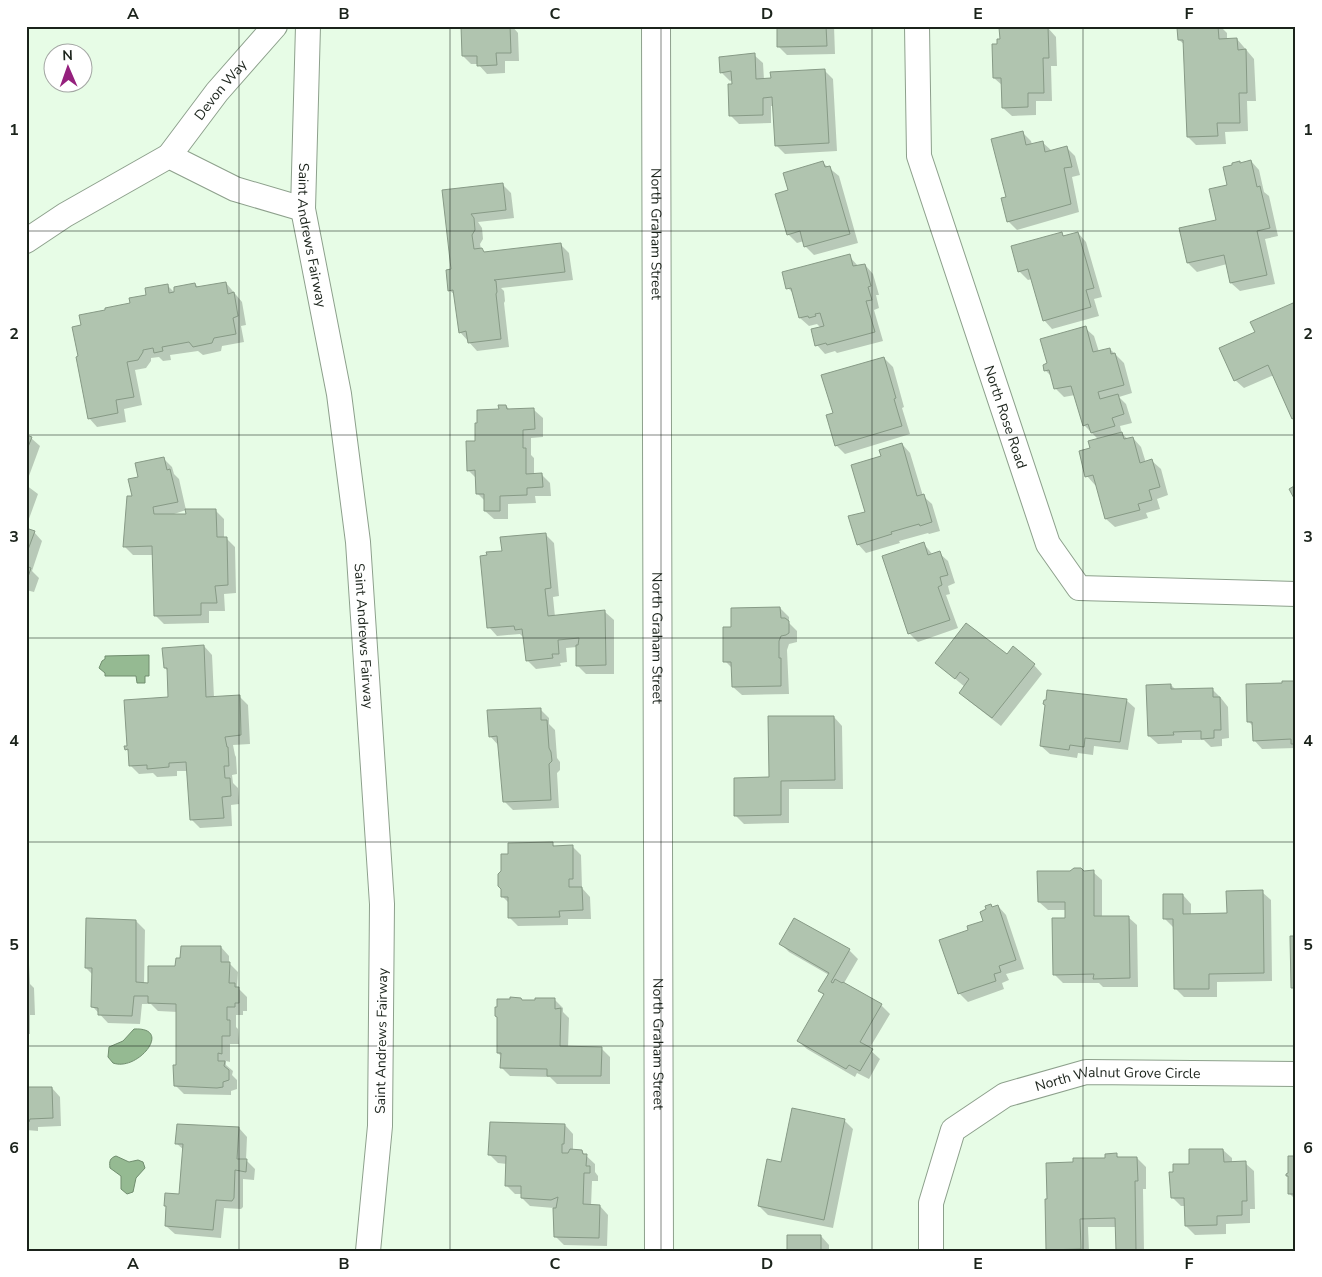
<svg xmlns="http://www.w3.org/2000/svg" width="1322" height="1277" viewBox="0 0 1322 1277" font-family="'Nunito Sans',sans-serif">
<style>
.water{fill:#95ba92;stroke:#708d6e}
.shadow{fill:#0003}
.building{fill:#b0c4af;stroke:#879a86}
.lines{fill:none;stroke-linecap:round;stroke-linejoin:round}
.minor-casing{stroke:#8da08c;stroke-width:26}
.tertiary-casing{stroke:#8da08c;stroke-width:30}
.minor{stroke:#fff;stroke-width:24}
.tertiary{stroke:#fff;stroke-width:28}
.grid{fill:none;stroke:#1b231b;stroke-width:1;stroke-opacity:0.55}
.labels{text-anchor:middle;stroke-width:4;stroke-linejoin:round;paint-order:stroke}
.street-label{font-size:14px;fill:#1b231b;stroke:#fff}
.neatline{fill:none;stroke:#1b231b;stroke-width:2}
.grid-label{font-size:16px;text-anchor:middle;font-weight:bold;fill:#1b231b}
</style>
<rect width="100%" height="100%" fill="#e7fce6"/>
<!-- water -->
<path class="water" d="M 149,655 L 149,676 L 145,676 L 145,683 L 137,683 L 136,676 L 105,676 L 105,673 L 99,668 L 102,661 L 105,659 L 105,656 Z
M 134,1029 C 174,1027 138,1072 113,1063 L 108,1057 L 109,1047 L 123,1041 Z
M 116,1156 L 129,1162 L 138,1160 L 143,1162 L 145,1168 L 136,1178 L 133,1192 L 127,1194 L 121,1189 L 121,1176 L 110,1168 C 109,1161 110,1158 116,1156 Z"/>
<!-- shadow -->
<path class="shadow" d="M 457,26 L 512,26 L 518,33 L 519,61 L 505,61 L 505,73 L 487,74 L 478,64 L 471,64 L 463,56 L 462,30 Z
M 777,26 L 834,26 L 835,54 L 787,55 L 778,46 L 778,28 Z
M 1185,26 L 1220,26 L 1227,33 L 1227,40 L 1237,39 L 1254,59 L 1256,101 L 1247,101 L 1248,131 L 1225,132 L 1226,144 L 1196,145 L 1188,137 L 1185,45 L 1179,40 L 1185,29 Z
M 1048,28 L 1056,37 L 1057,66 L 1051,66 L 1052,101 L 1036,101 L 1036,115 L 1012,116 L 1003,108 L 1003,86 L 994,78 L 998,45 Z
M 754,55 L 763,63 L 764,80 L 824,70 L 833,79 L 837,151 L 785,154 L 776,145 L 774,106 L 771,106 L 771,123 L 739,124 L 731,116 L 733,80 L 730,81 L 721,72 Z
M 1022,132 L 1031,141 L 1032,145 L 1042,142 L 1052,151 L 1067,148 L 1075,156 L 1080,175 L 1072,177 L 1079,212 L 1017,230 L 1008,221 L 1008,198 Z
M 1251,161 L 1259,170 L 1264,192 L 1269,196 L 1278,236 L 1265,239 L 1275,284 L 1240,291 L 1231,283 L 1227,264 L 1197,272 L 1188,263 L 1180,229 L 1217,221 L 1229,186 L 1239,162 L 1241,164 Z
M 823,163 L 839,176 L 858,243 L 814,255 L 806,247 L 804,241 L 797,243 L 788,234 L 789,191 Z
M 502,184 L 511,193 L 514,218 L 478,222 L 482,228 L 483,239 L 480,244 L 481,249 L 485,253 L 561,245 L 569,253 L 573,280 L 501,288 L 504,291 L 505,301 L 504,303 L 509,347 L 477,351 L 460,332 L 455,295 L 449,290 L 453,270 L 443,191 Z
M 1061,233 L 1065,237 L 1078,233 L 1086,242 L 1102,297 L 1094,299 L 1099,316 L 1052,329 L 1044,320 L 1032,279 L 1028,280 L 1019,271 Z
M 849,256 L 858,266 L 865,265 L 873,274 L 879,295 L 876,295 L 879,308 L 874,310 L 883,341 L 837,353 L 835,351 L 825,354 L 817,345 L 821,328 L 817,324 L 809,326 L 800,318 L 794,294 L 788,288 Z
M 226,283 L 242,302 L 246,325 L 241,326 L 244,342 L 222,346 L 221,351 L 203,355 L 198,351 L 170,355 L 171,360 L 163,361 L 159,357 L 151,358 L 151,361 L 146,368 L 135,370 L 142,405 L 124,409 L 126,422 L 97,427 L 89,418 L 132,304 L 167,285 L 176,294 L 195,284 L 199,288 Z
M 1293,304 L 1296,307 L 1296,420 L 1274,375 L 1244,388 L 1235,380 L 1256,332 Z
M 1085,328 L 1094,336 L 1099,352 L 1110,349 L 1124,363 L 1132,393 L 1119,397 L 1126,404 L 1132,423 L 1120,426 L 1122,434 L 1128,439 L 1133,438 L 1141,447 L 1146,463 L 1152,461 L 1161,469 L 1168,495 L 1157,499 L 1160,509 L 1146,513 L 1148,518 L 1115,527 L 1106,519 L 1097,484 L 1095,485 L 1087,476 L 1091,449 L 1099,440 L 1084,425 L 1075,395 L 1064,397 L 1056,389 L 1053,378 L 1045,370 L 1048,364 Z
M 884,358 L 893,367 L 904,407 L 902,408 L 910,434 L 845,454 L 836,445 L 834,414 Z
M 506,406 L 510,410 L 534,410 L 543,418 L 543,437 L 531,438 L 531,455 L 534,458 L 534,475 L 542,475 L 550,483 L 551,496 L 535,496 L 536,503 L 508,504 L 508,519 L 494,519 L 485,511 L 485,501 L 477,493 L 477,479 L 468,470 L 477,443 L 500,410 Z
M 26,436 L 31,438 L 40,446 L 26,484 Z
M 902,444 L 910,453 L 923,496 L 932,504 L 940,531 L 929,534 L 928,533 L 899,541 L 900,543 L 866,553 L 858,544 L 882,457 Z
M 163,458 L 172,467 L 174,474 L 179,479 L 186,510 L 171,515 L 187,515 L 215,510 L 224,519 L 224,538 L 226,538 L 235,547 L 236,593 L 224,594 L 225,611 L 209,611 L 209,623 L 164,624 L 155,615 L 154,555 L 133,555 L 125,547 L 134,497 L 140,478 Z
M 26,485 L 38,494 L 26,527 Z
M 26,530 L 34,532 L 42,541 L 32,571 L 39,578 L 34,592 L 26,590 Z
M 545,534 L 554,543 L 559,596 L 553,597 L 555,617 L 605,612 L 614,620 L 614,674 L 586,674 L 577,665 L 577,647 L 566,648 L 567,662 L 560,663 L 561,666 L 536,669 L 527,660 L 524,638 L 520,634 L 497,636 L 489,627 L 503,552 Z
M 923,543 L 933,555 L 939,553 L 948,561 L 955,583 L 948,586 L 950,594 L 946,595 L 958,628 L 918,642 L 909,633 Z
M 780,608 L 789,617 L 789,623 L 797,631 L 797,642 L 789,644 L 787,650 L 789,694 L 742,695 L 733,687 L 733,669 L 725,661 L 733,628 Z
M 204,646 L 212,655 L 214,698 L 239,696 L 248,705 L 250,744 L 233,745 L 235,755 L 236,757 L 237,774 L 232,775 L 233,783 L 238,788 L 239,804 L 231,805 L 232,826 L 200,828 L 191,819 L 188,771 L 177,771 L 177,776 L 157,777 L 153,773 L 139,774 L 130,765 L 130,753 L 126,749 L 170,698 L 168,671 L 165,668 Z
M 1007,656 L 1034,665 L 1042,674 L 1001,726 L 969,701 L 961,693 L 965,687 L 936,663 Z
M 1296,683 L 1296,748 L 1262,749 L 1254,740 L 1253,726 L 1248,721 Z
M 1171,685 L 1176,690 L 1212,689 L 1221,698 L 1228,707 L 1229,738 L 1222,739 L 1222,746 L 1211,747 L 1204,740 L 1182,740 L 1182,743 L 1158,744 L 1149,736 Z
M 1126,700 L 1135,708 L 1128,750 L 1094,746 L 1093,755 L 1078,753 L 1077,758 L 1050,754 L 1041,746 Z
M 540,709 L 549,718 L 549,724 L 555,730 L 557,758 L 560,762 L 560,770 L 557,773 L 559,808 L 513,810 L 504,801 L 499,746 L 490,736 Z
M 834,717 L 842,726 L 843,789 L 789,789 L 789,823 L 744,824 L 735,815 Z
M 552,843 L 555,847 L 572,846 L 581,855 L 582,888 L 590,897 L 591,919 L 568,919 L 568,925 L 518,926 L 509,917 L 509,903 L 502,896 L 502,872 L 509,855 Z
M 1084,872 L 1093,872 L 1102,880 L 1102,917 L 1128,917 L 1137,925 L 1138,987 L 1103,987 L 1099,983 L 1063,983 L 1054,974 L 1066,919 L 1066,910 L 1048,910 L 1039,902 Z
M 1262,892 L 1271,900 L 1272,981 L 1217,982 L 1217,997 L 1184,997 L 1175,988 L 1173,927 L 1165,919 L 1183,895 L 1191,904 L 1191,915 L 1228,914 Z
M 998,906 L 1006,915 L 1024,969 L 1006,974 L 1009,980 L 1002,983 L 1004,989 L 968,1002 L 959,993 L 970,931 L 984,922 L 993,908 Z
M 795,919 L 849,950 L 858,959 L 844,983 L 881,1005 L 890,1014 L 869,1049 L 880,1059 L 869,1079 L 857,1073 L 855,1077 L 807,1049 L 798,1041 L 825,996 L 820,991 L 829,975 L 789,952 L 781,944 Z
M 136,921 L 145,930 L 144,984 L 149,984 L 176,968 L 221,947 L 229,956 L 229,963 L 238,972 L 237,987 L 247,997 L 247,1011 L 243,1011 L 243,1015 L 236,1015 L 236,1027 L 238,1029 L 239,1044 L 230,1044 L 230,1062 L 226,1061 L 226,1065 L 233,1071 L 232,1075 L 237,1080 L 237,1089 L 231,1091 L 231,1095 L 184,1094 L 175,1085 L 178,1012 L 158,1011 L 151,1004 L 142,1004 L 140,1024 L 108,1023 L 93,1007 L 93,975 L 86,968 Z
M 26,961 L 29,964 L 30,984 L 34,988 L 35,1015 L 30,1015 L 30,1034 L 26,1034 Z
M 554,999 L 563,1008 L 563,1012 L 569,1018 L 568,1048 L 601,1048 L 610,1057 L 610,1084 L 557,1084 L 550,1077 L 510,1076 L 502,1068 L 502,1057 L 498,1053 L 523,1001 Z
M 26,1088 L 52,1088 L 60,1097 L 61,1126 L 38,1127 L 38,1131 L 26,1130 Z
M 844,1120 L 853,1129 L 833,1228 L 768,1215 L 759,1206 Z
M 565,1125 L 573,1134 L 573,1150 L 581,1151 L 595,1164 L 595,1172 L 598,1176 L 598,1181 L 592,1181 L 591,1206 L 600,1206 L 608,1215 L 607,1246 L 564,1245 L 555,1236 L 554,1208 L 530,1206 L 522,1198 L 522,1194 L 515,1194 L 506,1185 L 507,1164 L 498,1163 L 489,1154 Z
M 239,1128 L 247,1137 L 246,1160 L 255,1169 L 254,1180 L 243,1179 L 243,1207 L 241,1209 L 224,1208 L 221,1238 L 175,1234 L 166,1226 L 167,1208 L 165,1205 L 180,1196 L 184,1150 L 176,1143 Z
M 1223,1150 L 1232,1158 L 1232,1163 L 1245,1163 L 1254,1171 L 1255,1209 L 1250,1209 L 1250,1223 L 1226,1224 L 1226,1234 L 1195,1235 L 1186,1226 L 1186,1206 L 1181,1206 L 1172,1197 L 1174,1173 Z
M 1116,1155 L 1120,1158 L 1137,1158 L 1146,1167 L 1146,1189 L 1143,1189 L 1144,1251 L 1117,1251 L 1116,1227 L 1088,1227 L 1089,1251 L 1049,1251 L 1047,1249 L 1074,1163 L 1106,1159 Z
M 1296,1157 L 1296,1200 L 1290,1194 L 1289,1178 L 1287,1176 L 1290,1175 Z
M 26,1224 L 28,1226 L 28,1240 L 26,1241 Z
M 821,1236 L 829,1245 L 829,1251 L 789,1251 Z"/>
<!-- building -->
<path class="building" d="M 461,26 L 510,26 L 511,53 L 496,53 L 497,65 L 477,66 L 477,56 L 462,56 Z
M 777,26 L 826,26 L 827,46 L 777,47 Z
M 1183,26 L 1218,26 L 1219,39 L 1237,38 L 1238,50 L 1246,49 L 1247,93 L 1239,93 L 1240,123 L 1217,123 L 1218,136 L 1187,137 L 1183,40 L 1178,40 L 1177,28 L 1184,28 Z
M 1048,27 L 1049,58 L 1043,58 L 1044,93 L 1028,93 L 1028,107 L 1002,108 L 1001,78 L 993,78 L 992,44 L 997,44 L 997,39 L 1000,39 L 999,28 Z
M 755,53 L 756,79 L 771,78 L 770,72 L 825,69 L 829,143 L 775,146 L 772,97 L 763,98 L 763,115 L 729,116 L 728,84 L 732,84 L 731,71 L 720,73 L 719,57 Z
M 1023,131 L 1026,145 L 1043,141 L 1045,152 L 1067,146 L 1072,167 L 1064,168 L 1071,204 L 1007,222 L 1001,198 L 1006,197 L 991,139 Z
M 1251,160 L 1257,187 L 1260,186 L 1270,228 L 1257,231 L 1267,275 L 1230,283 L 1224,255 L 1187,263 L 1179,228 L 1216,220 L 1209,189 L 1227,185 L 1223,167 L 1232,165 L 1232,163 L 1240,161 L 1240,163 Z
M 823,161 L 825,167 L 830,166 L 850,234 L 804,247 L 800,231 L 787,235 L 775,194 L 788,190 L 783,173 Z
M 503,183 L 506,210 L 471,214 L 474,218 L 475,230 L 472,235 L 474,249 L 482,248 L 484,252 L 561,243 L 565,272 L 494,280 L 496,281 L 497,292 L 496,294 L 501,339 L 468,343 L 466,331 L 459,333 L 453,290 L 448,291 L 446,270 L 451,269 L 442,190 Z
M 1062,232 L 1063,236 L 1078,232 L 1094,288 L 1086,290 L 1091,307 L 1043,321 L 1028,269 L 1018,272 L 1011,246 Z
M 850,254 L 853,266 L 865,264 L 871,286 L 868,287 L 872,300 L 866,301 L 875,332 L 827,345 L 826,343 L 815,346 L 811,329 L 824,326 L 820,313 L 815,314 L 816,316 L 809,318 L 808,316 L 799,318 L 791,288 L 786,289 L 782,272 Z
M 226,282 L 228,294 L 234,292 L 238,316 L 233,318 L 236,334 L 214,338 L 212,343 L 193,347 L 189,342 L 162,347 L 163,351 L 154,353 L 153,348 L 143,350 L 143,352 L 138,360 L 127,362 L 134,397 L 116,400 L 118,413 L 88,419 L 76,357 L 78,356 L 72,327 L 81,325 L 79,315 L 105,310 L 105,308 L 130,303 L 129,298 L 146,295 L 145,288 L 168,284 L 169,293 L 174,292 L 174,287 L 195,283 L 196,287 Z
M 1293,303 L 1296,309 L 1296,417 L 1292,419 L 1268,365 L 1234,381 L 1219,348 L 1255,332 L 1250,322 Z
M 1086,326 L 1093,352 L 1110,348 L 1111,354 L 1115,353 L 1124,385 L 1098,392 L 1100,399 L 1118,394 L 1124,414 L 1112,418 L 1115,426 L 1091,433 L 1088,424 L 1083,426 L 1071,386 L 1054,389 L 1049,370 L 1044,371 L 1043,365 L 1047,363 L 1040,339 Z
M 884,357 L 896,398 L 894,399 L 902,426 L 835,446 L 826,415 L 833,413 L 821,375 Z
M 498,405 L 506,405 L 507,409 L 534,408 L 535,429 L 523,430 L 523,448 L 526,448 L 526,474 L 542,473 L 543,487 L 527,488 L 527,495 L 500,496 L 500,511 L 484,511 L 484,494 L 476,494 L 475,470 L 467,471 L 466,441 L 475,441 L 475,423 L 477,423 L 477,410 L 499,409 Z
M 1122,432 L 1124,439 L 1133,437 L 1140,463 L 1152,459 L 1160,487 L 1149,490 L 1152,500 L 1138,504 L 1140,510 L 1105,519 L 1093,475 L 1085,477 L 1079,451 L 1090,448 L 1088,441 Z
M 26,435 L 32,437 L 26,452 Z
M 902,443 L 917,496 L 924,494 L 932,522 L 920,526 L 919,524 L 891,532 L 892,534 L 857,545 L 848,516 L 865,512 L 851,465 L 881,456 L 879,450 Z
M 164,457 L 167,470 L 170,469 L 178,502 L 153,507 L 154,514 L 186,514 L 185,509 L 216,509 L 217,537 L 227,537 L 228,585 L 215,586 L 217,603 L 201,603 L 201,615 L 154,616 L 152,546 L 123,547 L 127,496 L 132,496 L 128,479 L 138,477 L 135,463 Z
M 1296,485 L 1296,502 L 1289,489 Z
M 26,528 L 35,531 L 26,555 Z
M 546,533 L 551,588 L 545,589 L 548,616 L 605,610 L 606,665 L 576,666 L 576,645 L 578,645 L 579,638 L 558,640 L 559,654 L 552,654 L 553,658 L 526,661 L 522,629 L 515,630 L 514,626 L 487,628 L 480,556 L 487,555 L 486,552 L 502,551 L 500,537 Z
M 924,542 L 928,555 L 940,551 L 948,575 L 940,577 L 942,585 L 938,587 L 950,620 L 908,634 L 882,556 Z
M 26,566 L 31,568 L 26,583 Z
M 780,607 L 781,618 L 785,618 L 789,621 L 789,633 L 786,635 L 781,636 L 779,641 L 779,658 L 781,658 L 781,686 L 732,687 L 731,662 L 723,662 L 723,627 L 731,627 L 731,608 Z
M 966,623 L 1007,654 L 1013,646 L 1035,664 L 992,718 L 959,693 L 969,679 L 960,672 L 955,679 L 935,663 Z
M 204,645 L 206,697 L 240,695 L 241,735 L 225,737 L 227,747 L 228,747 L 229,766 L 224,766 L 225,778 L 230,778 L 231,796 L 222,797 L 224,818 L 190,820 L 186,762 L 169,763 L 169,767 L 147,769 L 147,765 L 129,766 L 128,749 L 125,750 L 124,746 L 127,746 L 124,700 L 168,697 L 167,668 L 164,668 L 162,648 Z
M 1282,681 L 1296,681 L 1296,744 L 1291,744 L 1291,739 L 1253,741 L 1252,722 L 1247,722 L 1246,684 L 1282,683 Z
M 1171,684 L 1171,689 L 1213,688 L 1213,697 L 1220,697 L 1221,730 L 1214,730 L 1214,738 L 1201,739 L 1201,731 L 1173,732 L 1174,735 L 1148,736 L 1146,685 Z
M 1047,690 L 1127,699 L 1120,742 L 1085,738 L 1084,747 L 1070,745 L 1069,750 L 1040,746 L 1045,705 L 1043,704 L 1044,700 L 1046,700 Z
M 541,708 L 541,720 L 547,720 L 549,748 L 551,752 L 552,761 L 549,764 L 551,800 L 503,802 L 497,736 L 489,737 L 487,710 Z
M 768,716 L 834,716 L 835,780 L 781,781 L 781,815 L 734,816 L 734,778 L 769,777 Z
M 553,842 L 553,846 L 573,845 L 573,879 L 569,879 L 569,887 L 582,887 L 583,910 L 559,911 L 560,917 L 508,918 L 508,897 L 501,897 L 501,889 L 498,886 L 498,874 L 501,871 L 501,854 L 508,854 L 508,843 Z
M 1074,868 L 1081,868 L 1084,871 L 1094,870 L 1094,916 L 1129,916 L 1130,978 L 1093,979 L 1094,974 L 1053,975 L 1052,918 L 1065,918 L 1065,902 L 1038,902 L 1037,871 L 1070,871 Z
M 1263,890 L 1264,973 L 1209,974 L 1209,989 L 1174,989 L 1173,919 L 1163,919 L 1163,894 L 1183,894 L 1183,914 L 1227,913 L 1226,891 Z
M 991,904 L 992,907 L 998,905 L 1016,960 L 999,966 L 1001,972 L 994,974 L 996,981 L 958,994 L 939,940 L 968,930 L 967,926 L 983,921 L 980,912 L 986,909 L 985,906 Z
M 86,918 L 136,920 L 136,982 L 148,983 L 148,966 L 175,966 L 176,958 L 180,958 L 181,946 L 221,946 L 221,962 L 230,962 L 229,983 L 235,983 L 235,987 L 239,987 L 239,1003 L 235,1003 L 235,1007 L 227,1007 L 227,1020 L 230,1020 L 230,1036 L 222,1036 L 222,1054 L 218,1053 L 218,1061 L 225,1061 L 224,1066 L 229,1070 L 229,1080 L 223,1082 L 223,1087 L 217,1088 L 174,1086 L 173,1065 L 176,1065 L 176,1004 L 148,1003 L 148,996 L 134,996 L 132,1016 L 98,1015 L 98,1008 L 91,1007 L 92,968 L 85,968 Z
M 794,918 L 850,949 L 831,982 L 833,983 L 835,979 L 842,983 L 843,982 L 882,1004 L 860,1042 L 873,1049 L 860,1071 L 849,1065 L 846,1069 L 797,1041 L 824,994 L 818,991 L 829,973 L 779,944 Z
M 1290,936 L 1296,936 L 1296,988 L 1291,988 Z
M 510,997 L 521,998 L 522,1000 L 535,1000 L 535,998 L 555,998 L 555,1009 L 561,1008 L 560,1046 L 602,1047 L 601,1076 L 547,1076 L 547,1069 L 500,1068 L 501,1053 L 497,1053 L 497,1017 L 495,1016 L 495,1007 L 497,1007 L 497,999 L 510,999 Z
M 26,1087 L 52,1087 L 53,1118 L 30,1119 L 29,1122 L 26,1122 Z
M 792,1108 L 845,1119 L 824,1220 L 758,1206 L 767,1159 L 781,1162 Z
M 490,1122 L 565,1124 L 564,1144 L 562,1144 L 562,1153 L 568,1153 L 570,1149 L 582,1150 L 583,1154 L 587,1154 L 586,1166 L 590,1166 L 590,1173 L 584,1173 L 583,1204 L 600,1205 L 599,1238 L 554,1237 L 553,1208 L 556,1208 L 558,1197 L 551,1200 L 521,1198 L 521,1186 L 505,1186 L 506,1156 L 488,1155 Z
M 177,1124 L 239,1127 L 237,1159 L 247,1159 L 246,1172 L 235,1170 L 234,1198 L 232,1201 L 216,1200 L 213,1230 L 165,1226 L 166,1206 L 164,1206 L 165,1193 L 179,1194 L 183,1144 L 175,1144 Z
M 1189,1149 L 1223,1149 L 1224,1162 L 1246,1161 L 1247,1201 L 1242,1201 L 1242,1215 L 1217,1216 L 1217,1225 L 1185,1226 L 1184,1198 L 1171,1198 L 1169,1172 L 1173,1172 L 1173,1164 L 1189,1164 Z
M 1117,1153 L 1117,1157 L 1137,1157 L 1138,1181 L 1135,1181 L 1136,1251 L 1116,1251 L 1115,1218 L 1080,1219 L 1081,1249 L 1046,1250 L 1045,1199 L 1047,1199 L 1046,1163 L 1073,1162 L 1073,1158 L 1105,1158 L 1105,1154 Z
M 1288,1156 L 1296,1156 L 1296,1194 L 1288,1194 L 1288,1176 L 1286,1176 L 1286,1174 L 1288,1173 Z
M 787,1235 L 821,1235 L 821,1251 L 780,1251 L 787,1250 Z"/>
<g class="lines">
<defs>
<g id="minor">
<path id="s1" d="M 308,26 L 303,209 L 339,394 L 358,542 L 382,904 L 380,1126 L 368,1251"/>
<path id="s2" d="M 917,26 L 919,156 L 1048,544 L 1079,588 L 1296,594"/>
<path id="s3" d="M 169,156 L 217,92 L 275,26"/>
<path d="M 26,241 L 65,215 L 169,156 L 235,189 L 303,209"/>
<path id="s4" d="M 931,1251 L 931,1203 L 953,1130 L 1005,1095 L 1086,1072 L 1296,1074"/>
</g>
<g id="tertiary">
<path id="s5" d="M 656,26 L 659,1251"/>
</g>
</defs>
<!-- minor casing -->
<use href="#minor" class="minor-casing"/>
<!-- tertiary casing -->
<use href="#tertiary" class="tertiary-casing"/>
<!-- minor -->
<use href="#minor" class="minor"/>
<!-- tertiary -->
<use href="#tertiary" class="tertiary"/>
</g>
<!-- grid -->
<path class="grid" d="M 239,26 L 239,1251M 450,26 L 450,1251M 661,26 L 661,1251M 872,26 L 872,1251M 1083,26 L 1083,1251M 26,231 L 1296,231M 26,435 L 1296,435M 26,638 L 1296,638M 26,842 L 1296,842M 26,1046 L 1296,1046"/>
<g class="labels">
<!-- street labels -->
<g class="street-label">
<text dy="5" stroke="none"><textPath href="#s3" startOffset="84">Devon Way</textPath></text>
<text dy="5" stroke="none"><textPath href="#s5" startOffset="208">North Graham Street</textPath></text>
<text dy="5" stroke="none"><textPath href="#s1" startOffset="210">Saint Andrews Fairway</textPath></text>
<text dy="5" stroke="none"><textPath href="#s2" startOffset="405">North Rose Road</textPath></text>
<text dy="5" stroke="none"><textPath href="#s1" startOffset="615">Saint Andrews Fairway</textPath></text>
<text dy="5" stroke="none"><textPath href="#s5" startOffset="612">North Graham Street</textPath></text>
<text transform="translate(381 1041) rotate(-89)" y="5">Saint Andrews Fairway</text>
<text dy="5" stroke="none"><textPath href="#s5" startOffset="1018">North Graham Street</textPath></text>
<text dy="5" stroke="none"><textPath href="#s4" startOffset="302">North Walnut Grove Circle</textPath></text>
</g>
</g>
<!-- border -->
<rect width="1322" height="1277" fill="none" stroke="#ffffff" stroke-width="55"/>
<!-- north arrow -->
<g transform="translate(68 68) rotate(358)"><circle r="24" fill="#ffffff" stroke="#a4a7a4"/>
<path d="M0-4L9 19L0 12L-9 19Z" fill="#95207d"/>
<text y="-8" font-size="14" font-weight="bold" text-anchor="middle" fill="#1b231b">N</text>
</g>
<rect x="28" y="28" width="1266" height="1222" class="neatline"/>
<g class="grid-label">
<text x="133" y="19">A</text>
<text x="344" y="19">B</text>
<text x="555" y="19">C</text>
<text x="767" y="19">D</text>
<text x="978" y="19">E</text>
<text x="1189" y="19">F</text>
<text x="14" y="135">1</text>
<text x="1308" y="135">1</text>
<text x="14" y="339">2</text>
<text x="1308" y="339">2</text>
<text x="14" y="542">3</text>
<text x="1308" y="542">3</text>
<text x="14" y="746">4</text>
<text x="1308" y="746">4</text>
<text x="14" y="950">5</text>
<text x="1308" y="950">5</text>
<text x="14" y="1153">6</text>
<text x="1308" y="1153">6</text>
<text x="133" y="1269">A</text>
<text x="344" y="1269">B</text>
<text x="555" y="1269">C</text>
<text x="767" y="1269">D</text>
<text x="978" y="1269">E</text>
<text x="1189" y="1269">F</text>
</g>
</svg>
